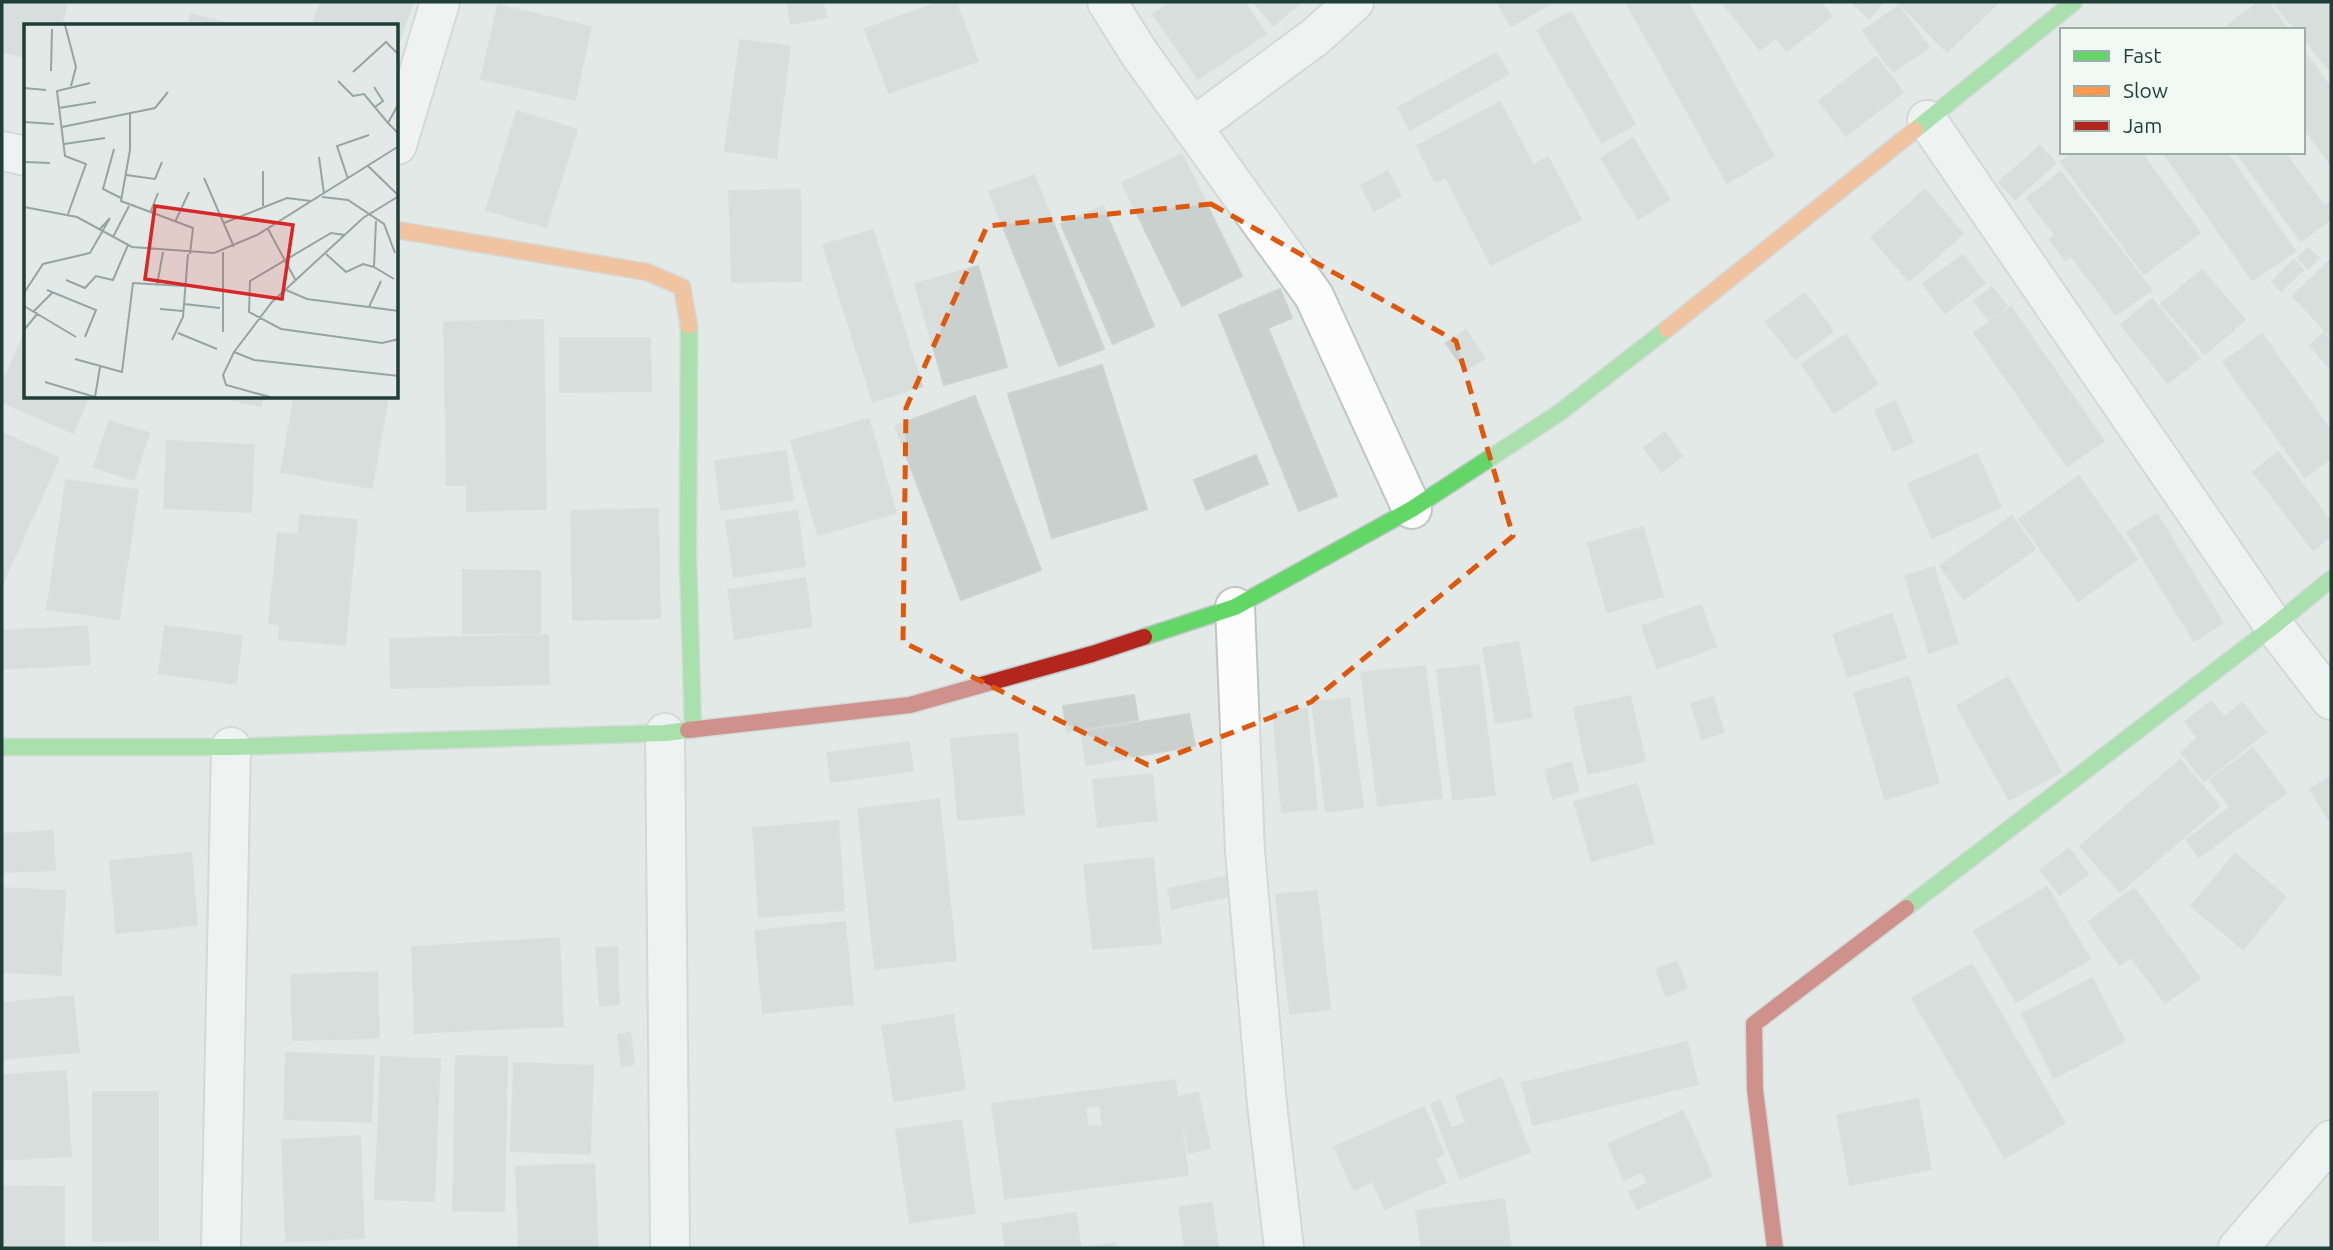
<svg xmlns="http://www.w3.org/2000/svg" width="2333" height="1250" viewBox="0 0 2333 1250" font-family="Ubuntu,sans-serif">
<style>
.building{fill:#cad0ce;stroke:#cbd2d0;stroke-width:2;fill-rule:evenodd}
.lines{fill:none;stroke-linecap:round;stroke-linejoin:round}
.street-casing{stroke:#c0c6c4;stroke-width:42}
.fast-casing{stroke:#bec7c4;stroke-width:19}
.slow-casing{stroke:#bec7c4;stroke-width:19}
.jam-casing{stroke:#bec7c4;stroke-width:19}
.street{stroke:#fbfcfb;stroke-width:38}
.fast{stroke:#63d668;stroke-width:16}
.slow{stroke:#ff974d;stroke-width:16}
.jam{stroke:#b3261e;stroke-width:16}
.marked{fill:none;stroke:#de580e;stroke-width:5;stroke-dasharray:14 9;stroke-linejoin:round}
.inset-road{fill:none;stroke:#95a5a1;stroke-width:2}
.view{fill:#d62828;fill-opacity:0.15;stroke:#d62828;stroke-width:3.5}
.inset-edge{fill:none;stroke:#1f3e38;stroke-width:3.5}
</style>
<rect width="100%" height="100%" fill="#e3e9e7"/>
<!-- building -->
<path class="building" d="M 2,2 L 67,2 L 62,26 L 26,26 L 26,57 L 2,52 Z
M 321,2 L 413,2 L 397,47 L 397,26 L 312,26 Z
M 787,2 L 823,2 L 826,17 L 791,24 Z
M 940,2 L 956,2 L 978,61 L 889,93 L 865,29 Z
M 1171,2 L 1244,2 L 1266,34 L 1198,79 L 1153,14 Z
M 1254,2 L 1302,2 L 1273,25 Z
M 1497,2 L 1554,2 L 1511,26 Z
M 1626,2 L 1688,2 L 1774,156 L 1727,183 Z
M 1722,2 L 1820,2 L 1832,16 L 1787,51 L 1776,38 L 1760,50 Z
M 1851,2 L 1883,2 L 1869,18 Z
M 1898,2 L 1999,2 L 1947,52 Z
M 2259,2 L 2268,2 L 2288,30 L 2232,30 L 2228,25 Z
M 2273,2 L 2331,2 L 2331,72 L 2303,38 L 2303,30 L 2296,30 Z
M 498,5 L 591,27 L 575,100 L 481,79 Z
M 1899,6 L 1929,47 L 1893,72 L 1863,31 Z
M 1571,12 L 1635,124 L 1602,143 L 1537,30 Z
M 191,14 L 238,26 L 188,26 Z
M 740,40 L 790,46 L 776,158 L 725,151 Z
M 2303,50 L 2331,88 L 2331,165 L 2303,127 Z
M 1496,53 L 1509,74 L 1410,130 L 1398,108 Z
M 1876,57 L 1903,92 L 1846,136 L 1819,101 Z
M 1500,102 L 1533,165 L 1548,157 L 1581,219 L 1491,265 L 1446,177 L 1435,182 L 1417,146 Z
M 517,111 L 577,130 L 546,227 L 486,210 Z
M 1633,138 L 1670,200 L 1638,219 L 1601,158 Z
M 2040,146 L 2056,163 L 2015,199 L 1999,182 Z
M 2074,152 L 2141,152 L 2200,233 L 2144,274 L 2061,162 Z
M 2163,152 L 2226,152 L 2295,251 L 2252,280 Z
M 2236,152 L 2284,152 L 2325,207 L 2331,202 L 2331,219 L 2301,241 Z
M 1182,154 L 1242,276 L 1182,306 L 1122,183 Z
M 1387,171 L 1401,196 L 1374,211 L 1361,186 Z
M 2061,172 L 2151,290 L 2116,315 L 2071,256 L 2065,260 L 2050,239 L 2055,235 L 2027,198 Z
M 1034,175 L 1104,349 L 1059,366 L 989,192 Z
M 800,190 L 801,281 L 732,282 L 729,191 Z
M 1925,190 L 1963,234 L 1909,281 L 1871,237 Z
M 1103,206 L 1154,326 L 1113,344 L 1061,224 Z
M 873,230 L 922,386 L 873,402 L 823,245 Z
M 2308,248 L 2319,258 L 2308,268 L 2298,258 Z
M 1963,255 L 1985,283 L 1945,313 L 1923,284 Z
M 2331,259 L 2331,337 L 2293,296 Z
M 2294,260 L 2303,270 L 2281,291 L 2272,282 Z
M 978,266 L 1007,367 L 944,385 L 915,284 Z
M 2202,270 L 2245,320 L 2205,354 L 2161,304 Z
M 1992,287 L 2007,306 L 1989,320 L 1974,301 Z
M 1280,289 L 1292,318 L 1268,328 L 1337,496 L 1299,511 L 1219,315 Z
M 1805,293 L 1833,331 L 1795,359 L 1766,322 Z
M 2152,299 L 2200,358 L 2168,383 L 2121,325 Z
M 2011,307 L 2104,441 L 2067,466 L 1974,333 Z
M 543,320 L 546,509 L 467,511 L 467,485 L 447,485 L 444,322 Z
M 26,330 L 26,397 L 89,397 L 73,433 L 2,402 L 2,384 Z
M 1466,330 L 1485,358 L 1465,371 L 1446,343 Z
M 2324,333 L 2331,342 L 2331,370 L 2310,345 Z
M 2262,334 L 2331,431 L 2331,458 L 2305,477 L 2223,362 Z
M 1846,335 L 1878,384 L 1834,413 L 1802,364 Z
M 560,338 L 650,338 L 651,391 L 560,392 Z
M 1102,365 L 1147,509 L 1052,538 L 1008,394 Z
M 975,396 L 1041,570 L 961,600 L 895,426 Z
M 217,397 L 263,397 L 261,406 Z
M 294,397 L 388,397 L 372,488 L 281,472 Z
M 1895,401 L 1913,442 L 1893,451 L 1875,410 Z
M 869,419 L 896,513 L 818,535 L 791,441 Z
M 109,421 L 149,433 L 134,480 L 94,467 Z
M 1665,432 L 1682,456 L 1661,472 L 1644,448 Z
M 2,433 L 59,458 L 2,585 Z
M 167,441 L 254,445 L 251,512 L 164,508 Z
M 786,451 L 793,500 L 721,510 L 715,461 Z
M 2278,452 L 2331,522 L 2331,536 L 2313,550 L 2253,472 Z
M 1977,454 L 2001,507 L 1932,538 L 1908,484 Z
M 1256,455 L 1268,484 L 1206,510 L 1194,480 Z
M 2079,476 L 2137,559 L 2078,601 L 2019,519 Z
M 66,480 L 138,490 L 119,619 L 47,609 Z
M 658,509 L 660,618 L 573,620 L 571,511 Z
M 797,511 L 805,566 L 734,577 L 726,521 Z
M 2157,514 L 2223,623 L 2194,641 L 2127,532 Z
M 300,515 L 357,520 L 345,645 L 279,639 L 280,624 L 269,623 L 278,533 L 298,535 Z
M 2012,516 L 2035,549 L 1964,599 L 1940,566 Z
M 1643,527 L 1663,596 L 1607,612 L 1588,543 Z
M 1934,567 L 1958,643 L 1929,653 L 1905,576 Z
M 463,570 L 540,571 L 540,633 L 463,633 Z
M 805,578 L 812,626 L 735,639 L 728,590 Z
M 1701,605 L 1716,647 L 1657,668 L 1642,626 Z
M 1892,614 L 1906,658 L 1848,677 L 1833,634 Z
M 87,626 L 90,664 L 2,669 L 2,631 Z
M 165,626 L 242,636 L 236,684 L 159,673 Z
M 548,635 L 549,684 L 391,688 L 390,639 Z
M 1518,642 L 1532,717 L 1496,723 L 1483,648 Z
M 1479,665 L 1495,795 L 1453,800 L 1437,670 Z
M 1425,666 L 1442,798 L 1378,806 L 1361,673 Z
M 1909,677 L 1939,783 L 1885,799 L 1854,693 Z
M 2008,677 L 2061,772 L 2009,800 L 1957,706 Z
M 1134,695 L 1138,720 L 1067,732 L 1063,706 Z
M 1630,696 L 1645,761 L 1588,774 L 1574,708 Z
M 1713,697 L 1724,732 L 1702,739 L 1691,704 Z
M 1349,698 L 1363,807 L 1326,812 L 1312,703 Z
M 2211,701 L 2224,717 L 2242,703 L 2266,732 L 2204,781 L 2181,752 L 2198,738 L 2185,722 Z
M 1307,709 L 1317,809 L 1282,812 L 1273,713 Z
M 1189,714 L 1195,746 L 1086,765 L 1081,732 Z
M 1017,733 L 1024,814 L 958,820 L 951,739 Z
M 909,742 L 913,771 L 831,782 L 827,753 Z
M 2253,748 L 2286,793 L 2199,857 L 2187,840 L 2230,807 L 2210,780 Z
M 2180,760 L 2220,806 L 2120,892 L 2080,846 Z
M 1571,762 L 1579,791 L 1553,799 L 1545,770 Z
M 1152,774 L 1157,820 L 1098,827 L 1093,780 Z
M 2328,778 L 2331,783 L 2331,819 L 2329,820 L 2310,789 Z
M 1637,784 L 1654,843 L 1592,861 L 1574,802 Z
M 939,799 L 956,960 L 875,969 L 858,809 Z
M 838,821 L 844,910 L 759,917 L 753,828 Z
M 53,831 L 55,870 L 2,872 L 2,834 Z
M 2069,848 L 2088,874 L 2060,895 L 2041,870 Z
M 191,853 L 197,925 L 116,933 L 110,861 Z
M 2235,854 L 2286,897 L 2243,949 L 2191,906 Z
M 1153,858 L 1161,943 L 1093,949 L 1084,865 Z
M 1229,876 L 1233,895 L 1172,909 L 1168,889 Z
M 2047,887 L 2090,959 L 2016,1002 L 1974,931 Z
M 2,888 L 65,891 L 61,975 L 2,972 Z
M 2134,888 L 2200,978 L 2165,1003 L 2131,957 L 2120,965 L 2088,922 Z
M 1317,891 L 1330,1009 L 1290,1014 L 1276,895 Z
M 845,922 L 853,1004 L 763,1013 L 755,931 Z
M 559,938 L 563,1026 L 415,1033 L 412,947 Z
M 617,947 L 619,1004 L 600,1006 L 596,948 Z
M 1677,962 L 1687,988 L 1666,996 L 1656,969 Z
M 1972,964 L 2065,1123 L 2005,1158 L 1912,998 Z
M 377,972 L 379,1038 L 293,1040 L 291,975 Z
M 2092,978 L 2125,1041 L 2054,1078 L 2022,1014 Z
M 73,996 L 79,1052 L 2,1059 L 2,1003 Z
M 953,1015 L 965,1089 L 894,1101 L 882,1026 Z
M 630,1033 L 634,1064 L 622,1066 L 618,1035 Z
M 1687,1042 L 1698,1084 L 1533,1125 L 1522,1083 Z
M 286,1053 L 374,1056 L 371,1122 L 284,1119 Z
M 456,1056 L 507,1057 L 504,1211 L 453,1210 Z
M 381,1057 L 440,1059 L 434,1201 L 375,1199 Z
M 514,1063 L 593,1066 L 590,1154 L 511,1151 Z
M 66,1071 L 71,1156 L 2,1160 L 2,1075 Z
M 1501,1078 L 1530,1152 L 1460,1179 L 1431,1104 L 1440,1100 L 1451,1128 L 1466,1123 L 1456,1096 Z
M 1175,1080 L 1188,1175 L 1005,1199 L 992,1104 ZM 1100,1105 L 1103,1126 L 1088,1127 L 1085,1107 Z
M 93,1092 L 158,1092 L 158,1240 L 93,1241 Z
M 1198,1093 L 1210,1148 L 1189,1153 L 1177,1097 Z
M 1918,1099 L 1931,1169 L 1850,1185 L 1837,1115 Z
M 1424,1107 L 1444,1154 L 1435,1159 L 1446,1182 L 1385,1209 L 1373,1181 L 1354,1190 L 1334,1147 Z
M 1683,1111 L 1712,1176 L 1637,1209 L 1629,1192 L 1648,1183 L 1642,1172 L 1624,1180 L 1608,1144 Z
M 961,1120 L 975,1213 L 910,1223 L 896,1130 Z
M 360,1136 L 364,1238 L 286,1241 L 282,1140 Z
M 594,1164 L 598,1248 L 519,1248 L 516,1167 Z
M 2,1186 L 64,1187 L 64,1248 L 2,1248 Z
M 1504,1199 L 1511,1248 L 1422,1248 L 1416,1211 Z
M 1212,1203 L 1218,1248 L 1185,1248 L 1179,1207 Z
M 1076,1213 L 1081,1248 L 1006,1248 L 1002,1224 Z
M 1115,1243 L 1116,1248 L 1082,1248 Z"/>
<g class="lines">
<defs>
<path id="street" d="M 1107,2 L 1139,53 L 1314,296 L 1412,509
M 1927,120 L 2274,626 L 2331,700
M 1193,127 L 1315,37 L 1354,2
M 397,145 L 440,2
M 2,151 L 26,156
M 1235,607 L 1245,851 L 1267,1104 L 1284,1248
M 665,733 L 670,1248
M 221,1248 L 231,747
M 2238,1248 L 2331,1140"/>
<path id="fast" d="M 1915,130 L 2074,2
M 689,326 L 688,559 L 693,730
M 1144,637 L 1235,607 L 1412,509 L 1559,413 L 1667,329
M 2,747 L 231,747 L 665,733 L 688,730
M 1906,908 L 2274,626 L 2331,579"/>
<path id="slow" d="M 397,230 L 647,272 L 682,287 L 689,326
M 1667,329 L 1915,130"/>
<path id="jam" d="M 688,730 L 910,705 L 1092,654 L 1144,637
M 1775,1248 L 1755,1090 L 1754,1024 L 1906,908"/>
</defs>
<!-- street casing -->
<use href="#street" class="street-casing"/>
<!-- fast casing -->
<use href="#fast" class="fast-casing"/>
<!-- slow casing -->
<use href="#slow" class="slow-casing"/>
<!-- jam casing -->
<use href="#jam" class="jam-casing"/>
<!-- street -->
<use href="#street" class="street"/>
<!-- fast -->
<use href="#fast" class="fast"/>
<!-- slow -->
<use href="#slow" class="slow"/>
<!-- jam -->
<use href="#jam" class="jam"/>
</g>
<!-- marked area -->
<path d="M0 0H2333V1250H0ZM 1211,204 L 1456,341 L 1513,536 L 1311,702 L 1148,765 L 903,642 L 906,408 L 987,226 Z" fill="#e3e9e7" fill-opacity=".55" fill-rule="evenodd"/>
<path class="marked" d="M 1211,204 L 1456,341 L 1513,536 L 1311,702 L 1148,765 L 903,642 L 906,408 L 987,226 Z"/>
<!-- overview -->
<g transform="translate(24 24)">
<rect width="374" height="374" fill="#e3e9e7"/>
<path class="inset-road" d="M 41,1 L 52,43 L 47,62M 27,47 L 28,5M 329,48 L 362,18 L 375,31M 314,57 L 329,72 L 340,70 L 364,99M 350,63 L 359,77 L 351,83M 0,64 L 22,66M 375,79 L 364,99 L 375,110M 35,84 L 72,78M 106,90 L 106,126 L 97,177 L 169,204 L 166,230M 0,98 L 30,100M 38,103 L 131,84 L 144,68M 40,120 L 81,114M 90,125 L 79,165 L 97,174M 295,133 L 300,170M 0,138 L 26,139M 344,142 L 375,172M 102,151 L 131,155 L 138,138M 180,154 L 210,223M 324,155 L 313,122 L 345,111M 298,173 L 324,176 L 360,200 L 371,229M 239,182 L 239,147M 0,183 L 53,193 L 108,223 L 190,229 L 233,211 L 375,122M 126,189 L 134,169M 44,190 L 62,140 L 41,132 L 33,67 L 66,59M 352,197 L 350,243 L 370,255M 151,198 L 165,168M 200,199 L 263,174 L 287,177M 244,205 L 272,257M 321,211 L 307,209 L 226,257 L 225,288 L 257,305 L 358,319 L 375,315M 89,213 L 105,182M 199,228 L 199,308M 302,230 L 322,248 L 339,240 L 350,243M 42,256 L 61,264 L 72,252 L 89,256 L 104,221M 133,261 L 139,228M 23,266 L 72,286 L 61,313M 262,266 L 283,275 L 375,287M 0,269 L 19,240 L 66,229 L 86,194 L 76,205M 160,280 L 196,284M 0,282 L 52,313M 345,283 L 357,257M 136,285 L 159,287M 10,287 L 29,268M 0,306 L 14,289M 154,309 L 193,325M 148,316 L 159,293 L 164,230M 210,328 L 230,336 L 375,352M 51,335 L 98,348 L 109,259 L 160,262M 21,358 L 71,373M 71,373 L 76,343M 246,373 L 202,361 L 199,351 L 210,328 L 248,278 L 339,194 L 375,172"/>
<path class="view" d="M 131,182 L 269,201 L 258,275 L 121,255 Z"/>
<rect width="374" height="374" class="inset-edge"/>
</g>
<!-- border -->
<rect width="2333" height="1250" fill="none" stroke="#1f3e38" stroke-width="7"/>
<!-- legend -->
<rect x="2060" y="28" width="245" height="126" fill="#f1f9f5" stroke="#9daea9" stroke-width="2"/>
<rect x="2074" y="51" width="35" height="10" fill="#63d668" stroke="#9daea9" stroke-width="2"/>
<text x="2123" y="63" font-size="21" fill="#1f3e38">Fast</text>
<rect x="2074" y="86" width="35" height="10" fill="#ff974d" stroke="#9daea9" stroke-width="2"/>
<text x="2123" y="98" font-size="21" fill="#1f3e38">Slow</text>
<rect x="2074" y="121" width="35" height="10" fill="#b3261e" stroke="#9daea9" stroke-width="2"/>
<text x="2123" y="133" font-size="21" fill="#1f3e38">Jam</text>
</svg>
